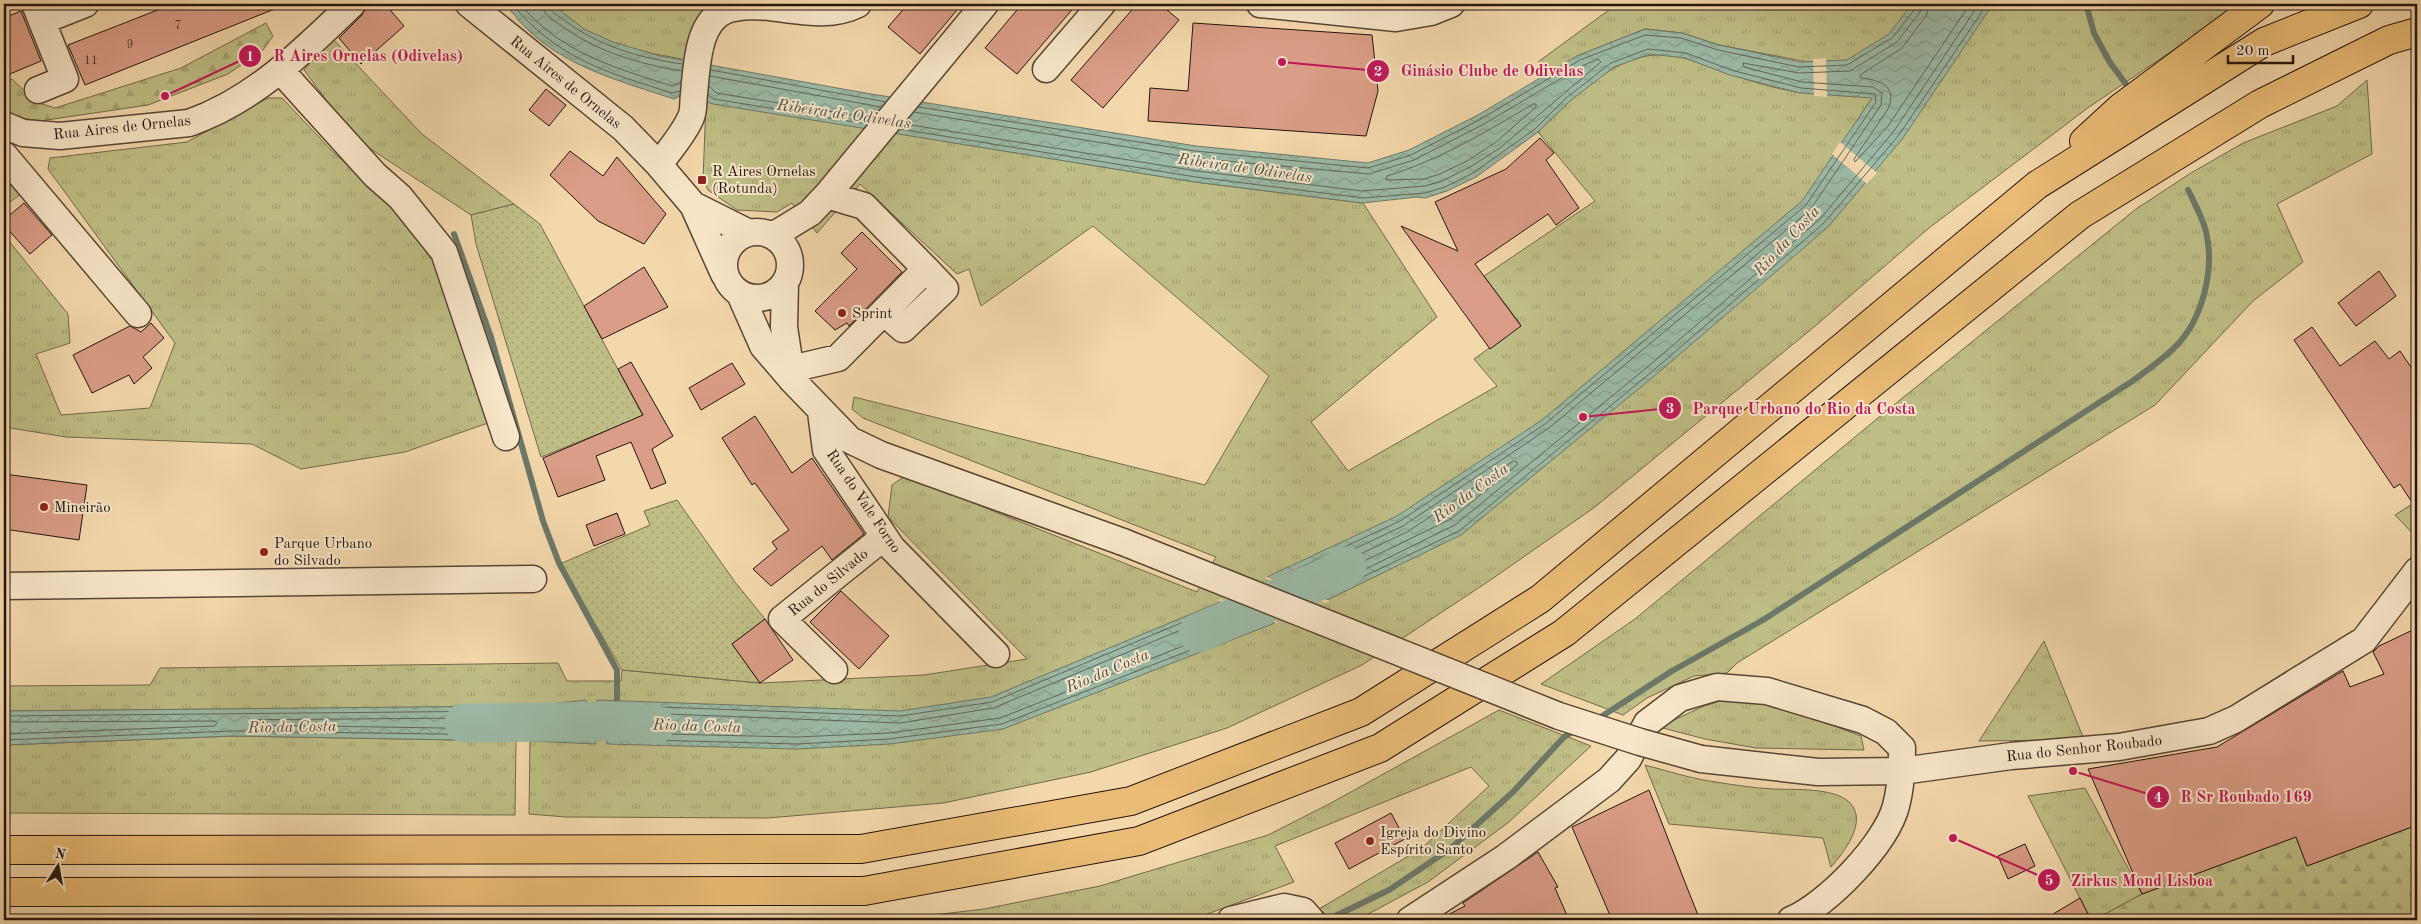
<svg xmlns="http://www.w3.org/2000/svg" width="2421" height="924" viewBox="0 0 2421 924" font-family="'Old Standard TT',serif">
<style>
.grass{fill:url(#grass-tufts);stroke:#72694a}
.forest{fill:url(#forest-firs);stroke:#72694a}
.garden{fill:url(#garden-dots);stroke:#72694a}
.water{fill:url(#water-waves);stroke:#6c7869}
.pier{fill:#f3d8ac}
.lines{fill:none;stroke-linecap:round;stroke-linejoin:round}
.shore{stroke:#60675a;stroke-width:1}
.stream{stroke:#6c7869;stroke-width:6}
.river{stroke:#9cbaa7;stroke-width:39}
.building{fill:#da9d87;stroke:#25140d}
.minor-casing{stroke:#584535;stroke-width:29}
.highway-casing{stroke:#25140d;stroke-width:30}
.minor{stroke:#f7e6c9;stroke-width:26}
.highway{stroke:#eabc76;stroke-width:28}
.minor-bridge-casing{stroke:#584535;stroke-width:29;stroke-linecap:butt}
.minor-bridge{stroke:#f7e6c9;stroke-width:26}
.poi-dot{fill:#8f2418;stroke:#f7e6c9;stroke-width:2}
.labels{text-anchor:middle;stroke-width:4;stroke-linejoin:round;paint-order:stroke}
.number-label{font-size:12px;fill:#52362c}
.street-label{font-size:15px;fill:#25140d;stroke:#f7e6c9}
.poi-label{font-size:15px;fill:#25140d;stroke:#f7e6c9;text-anchor:start}
.water-label{font-size:16px;font-style:italic;fill:#4f4e43;stroke:#f7e6c9}
.leader{fill:none;stroke:#c2185b;stroke-width:2}
.callout-dot{fill:#c2185b;stroke:#f7e6c9;stroke-width:2}
.mark-label{font-size:15px;text-anchor:middle;font-weight:bold;fill:#fff}
.callout-label{font-size:16px;text-anchor:middle;font-weight:bold;fill:#c2185b;stroke:#f7e6c9;stroke-width:4;stroke-linejoin:round;paint-order:stroke}
</style>
<defs>
<pattern id="grass-tufts" width="24" height="20" patternUnits="userSpaceOnUse" patternTransform="scale(1.25)"><rect width="24" height="20" fill="#bfbe86"/><path d="M3 7l-1-3M5 7V3M7 7l1-3M15 17l-1-3M17 17v-4M19 17l1-3" fill="none" stroke="#a4a272"/></pattern>
<pattern id="forest-firs" width="22" height="20" patternUnits="userSpaceOnUse" patternTransform="scale(1.25)"><rect width="22" height="20" fill="#bfbe86"/><path d="M5 1l3.5 6h-7zM16 11l3.5 6h-7z" fill="#a4a272"/></pattern>
<pattern id="garden-dots" width="8" height="8" patternUnits="userSpaceOnUse" patternTransform="scale(1.25)"><rect width="8" height="8" fill="#bfbe86"/><path d="M2 2h.1M6 6h.1" fill="none" stroke="#a4a272" stroke-width="1.8" stroke-linecap="round"/></pattern>
<pattern id="water-waves" width="16" height="10" patternUnits="userSpaceOnUse" patternTransform="scale(1.25)"><rect width="16" height="10" fill="#9cbaa7"/><path d="M0 5q4-4 8 0t8 0" fill="none" stroke="#869f8f"/></pattern>
</defs>
<rect width="100%" height="100%" fill="#f3d8ac"/>
<filter id="stains"><feTurbulence type="fractalNoise" baseFrequency=".004" numOctaves="4"/><feColorMatrix values="0 0 0 0 .2 0 0 0 0 .09 0 0 0 0 .02 0 0 0 .5 -.17"/></filter>
<radialGradient id="worn" r=".72"><stop offset=".6" stop-color="#630" stop-opacity="0"/><stop offset="1" stop-color="#630" stop-opacity=".3"/></radialGradient>
<!-- grass -->
<path class="grass" d="M 552,4 L 717,4 L 689,60 C 643,53 584,41 552,4 Z
M 1617,4 L 2236,4 L 2206,28 L 2089,107 L 1929,228 L 1814,327 L 1595,507 L 1492,579 L 1362,665 L 1227,728 L 1091,772 L 943,803 L 768,818 L 566,817 L 529,814 L 530,741 L 567,742 L 569,702 L 531,706 L 470,707 L 4,711 L 4,686 L 150,685 L 160,668 L 558,663 L 567,681 L 621,681 L 622,670 L 760,683 L 924,675 L 1027,659 L 888,517 L 892,485 L 905,476 L 1197,592 L 1216,557 L 863,418 L 852,409 L 854,397 L 1205,485 L 1269,376 L 1093,226 L 981,306 L 969,269 L 957,274 L 860,184 L 817,233 L 792,203 L 777,212 L 737,210 L 708,190 L 703,180 L 706,102 L 1195,182 L 1363,203 L 1437,317 L 1311,422 L 1348,471 L 1497,386 L 1474,359 L 1521,325 L 1484,276 L 1595,201 L 1538,132 C 1577,94 1627,39 1687,59 C 1723,71 1759,86 1797,92 L 1808,62 L 1719,45 L 1682,33 L 1645,29 L 1577,56 L 1548,74 L 1538,62 Z
M 330,36 L 422,134 L 514,204 L 471,215 L 354,138 L 304,70 Z
M 2367,80 L 2372,154 L 2277,204 L 2303,262 L 2253,301 L 2155,405 L 1737,663 L 1727,673 L 1694,676 L 1647,698 L 1623,715 L 1541,684 L 1635,619 L 1884,413 L 2136,209 L 2191,173 L 2243,143 L 2337,106 Z
M 268,98 L 282,98 L 333,152 L 422,231 L 441,259 L 491,422 L 405,452 L 301,469 L 252,444 L 66,437 L 4,427 L 4,235 L 68,314 L 70,343 L 36,354 L 61,415 L 150,408 L 175,343 L 48,169 L 50,158 L 187,142 Z
M 4,174 L 24,192 L 4,206 Z
M 2417,501 L 2417,538 L 2395,515 Z
M 2044,641 L 2083,737 L 2059,740 L 1979,741 Z
M 1733,697 L 1788,709 L 1861,736 L 1864,750 L 1756,748 L 1705,739 L 1659,727 L 1704,706 Z
M 1499,710 L 1591,746 L 1509,822 L 1428,882 L 1357,920 L 1333,920 L 1319,909 L 1422,848 L 1489,786 L 1471,767 L 1275,846 L 1294,882 L 1191,920 L 891,920 L 984,909 L 1100,886 L 1268,835 L 1331,803 Z
M 233,736 L 516,741 L 515,815 L 4,813 L 4,745 Z
M 1645,765 C 1668,771 1692,779 1716,782 C 1734,785 1754,788 1773,789 C 1794,790 1835,787 1850,803 C 1868,822 1844,852 1831,867 L 1823,838 L 1669,824 Z
M 2085,788 L 2142,894 L 2094,920 L 2091,920 L 2028,796 Z"/>
<!-- forest -->
<path class="forest" d="M 266,23 L 273,36 L 263,50 L 228,74 L 148,105 L 40,121 L 15,117 L 4,108 L 4,84 L 12,79 L 36,102 L 55,108 L 181,68 Z
M 2417,825 L 2417,920 L 2094,920 L 2142,894 L 2296,837 L 2307,866 Z"/>
<!-- garden -->
<path class="garden" d="M 514,204 L 540,224 L 643,416 L 541,457 L 476,244 L 471,215 Z
M 677,500 L 735,582 L 765,619 L 732,644 L 760,683 L 622,670 L 560,564 L 650,525 L 644,511 Z"/>
<!-- water -->
<path class="water" d="M 505,4 L 552,4 L 584,29 L 613,42 L 660,56 L 865,93 L 1196,146 L 1368,163 L 1409,150 L 1478,115 L 1577,56 L 1645,29 L 1682,33 L 1719,45 L 1800,62 L 1847,60 L 1889,34 L 1912,4 L 1993,4 L 1903,138 L 1828,227 L 1658,373 L 1461,535 L 1327,600 L 1267,577 L 1397,516 L 1542,420 L 1802,201 L 1872,98 L 1800,93 L 1730,75 L 1685,58 L 1650,54 L 1614,67 L 1570,101 L 1538,132 L 1476,177 L 1447,191 L 1425,198 L 1417,197 L 1362,203 L 1195,182 L 713,104 L 686,93 L 674,99 C 623,82 568,68 528,30 C 520,23 513,13 505,4 Z
M 1220,602 L 1275,623 L 1003,729 L 890,744 L 796,749 L 607,744 L 597,700 L 900,711 L 991,697 Z
M 586,700 L 596,744 L 530,741 L 531,706 Z
M 517,706 L 516,741 L 233,736 L 4,745 L 4,711 Z"/>
<!-- pier -->
<path class="pier" d="M 1826,58 L 1827,97 L 1814,96 L 1813,59 Z
M 1840,142 L 1877,173 L 1867,184 L 1832,154 Z
M 1265,576 L 1327,600 L 1330,601 L 1326,603 L 1266,579 Z
M 1221,599 L 1276,621 L 1278,624 L 1217,600 Z"/>
<g class="lines">
<!-- shore -->
<path class="shore" d="M 512,4 C 558,59 606,72 672,93 L 680,91
M 520,4 C 561,53 613,67 672,86 L 681,83
M 542,4 C 543,14 551,18 559,24 C 595,51 638,64 682,71
M 549,4 C 550,12 558,16 564,20 C 598,46 640,58 682,64
M 1922,4 L 1920,12 L 1897,42 L 1850,71 L 1799,73 L 1743,63 L 1744,67 L 1802,82 L 1873,87 L 1882,93 L 1881,105 L 1810,210 L 1549,428 L 1403,526 L 1301,574 L 1300,578 L 1327,588 L 1455,525 L 1651,364 L 1820,219 L 1894,131 L 1979,4
M 1930,4 L 1926,16 L 1902,48 L 1860,75 L 1861,78 C 1880,80 1898,86 1888,109 L 1854,159 L 1855,162 L 1888,126 L 1970,4
M 711,70 L 886,102
M 710,76 L 881,107
M 709,86 L 716,93 L 872,118
M 708,95 L 714,99 L 867,124
M 1533,104 L 1536,104 L 1536,107 L 1496,142 L 1467,161 L 1440,174 L 1424,179 L 1386,180 L 1387,176 C 1439,160 1486,132 1533,104 Z
M 919,107 L 1195,151 L 1368,168 L 1411,155 L 1481,119 L 1580,60 L 1645,35 L 1681,38 L 1718,50 L 1799,67 L 1847,65 L 1892,38 L 1915,9 L 1916,4
M 905,124 L 1197,171 L 1362,191 L 1425,186 L 1442,181 L 1470,167 L 1500,148 L 1601,62 L 1598,59 L 1582,66 L 1484,124 L 1414,160 L 1369,174 L 1194,158 L 914,112
M 900,129 L 1196,177 L 1363,198 L 1425,193 L 1445,187 L 1473,173 L 1535,129 L 1566,98 L 1611,63 L 1648,49 L 1686,53 L 1731,70 L 1801,88 L 1875,94 L 1876,102 L 1806,205 L 1545,424 L 1400,521 L 1284,575 L 1285,579 L 1327,594 L 1459,531 L 1655,369 L 1824,223 L 1899,135 L 1987,4
M 1514,461 L 1517,462 L 1517,465 L 1451,519 L 1327,579 L 1319,576 L 1320,573 L 1407,532 Z
M 1220,607 L 1256,621 L 1257,624 L 1002,724 L 889,739 L 797,744 L 613,739 L 611,737 L 604,708 L 607,705 L 900,716 L 992,702 Z
M 1220,614 L 1238,621 L 1239,624 L 1000,718 L 889,733 L 796,737 L 618,733 L 612,715 L 615,712 L 900,723 L 993,708 Z
M 580,706 L 582,708 L 587,738 L 536,735 L 537,710 Z
M 575,712 L 577,714 L 581,729 L 579,732 L 542,729 L 543,716 Z
M 4,716 L 509,711 L 512,714 L 511,733 L 509,735 L 233,731 L 4,740
M 503,718 L 505,720 L 505,727 L 503,729 L 258,725 L 255,723 L 258,720 Z
M 624,720 L 669,721 L 671,724 L 668,726 L 624,725 L 622,722 Z
M 4,722 L 214,721 L 217,723 L 215,726 L 4,734"/>
<!-- stream -->
<path class="stream" d="M 2086,4 L 2094,33 L 2109,61 L 2131,91
M 454,234 L 491,337 L 543,521 L 559,563 L 617,670 L 617,707
M 1596,720 L 1672,671 L 1763,620 L 2131,382 C 2145,372 2160,361 2173,349 C 2203,321 2216,268 2205,228 C 2201,215 2194,202 2188,190
M 1327,920 L 1389,890 L 1450,849 L 1513,792 L 1564,737 L 1578,729"/>
<!-- river -->
<path class="river" d="M 1198,633 L 1320,580 L 1347,566
M 464,723 L 617,721 L 655,725"/>
</g>
<!-- building -->
<path class="building" d="M 173,4 L 287,4 L 85,85 L 68,45 Z
M 367,4 L 385,4 L 404,26 L 361,64 L 339,38 L 362,15 Z
M 908,4 L 962,4 L 920,54 L 888,27 Z
M 1022,4 L 1077,4 L 1017,74 L 985,48 Z
M 1137,4 L 1160,4 L 1179,20 L 1103,108 L 1071,80 Z
M 21,11 L 41,61 L 10,74 L 4,58 L 4,18 Z
M 1193,23 L 1372,35 L 1378,91 L 1366,136 L 1148,121 L 1150,88 L 1188,91 Z
M 546,89 L 566,105 L 549,126 L 529,110 Z
M 1540,138 L 1554,153 L 1546,160 L 1579,208 L 1556,225 L 1548,214 L 1475,264 L 1521,326 L 1490,349 L 1401,226 L 1458,251 L 1435,202 L 1506,169 Z
M 570,151 L 603,176 L 617,157 L 666,214 L 644,244 L 598,221 L 550,175 Z
M 24,203 L 52,235 L 30,254 L 4,225 L 4,220 Z
M 862,232 L 902,272 L 849,326 L 847,323 L 835,330 L 815,311 L 857,269 L 841,253 Z
M 644,267 L 668,307 L 602,339 L 584,306 Z
M 2379,271 L 2396,296 L 2356,326 L 2338,303 Z
M 151,323 L 164,338 L 143,357 L 152,368 L 134,384 L 129,375 L 92,393 L 73,355 L 130,326 L 141,332 Z
M 2312,327 L 2340,366 L 2375,341 L 2389,359 L 2400,351 L 2417,376 L 2417,510 L 2400,484 L 2394,488 L 2294,340 Z
M 631,362 L 673,436 L 652,449 L 666,483 L 651,489 L 631,442 L 596,456 L 605,480 L 558,497 L 543,458 L 643,415 L 618,369 Z
M 732,363 L 745,384 L 701,410 L 689,388 Z
M 755,416 L 792,473 L 812,458 L 864,534 L 832,560 L 822,546 L 771,586 L 753,569 L 777,549 L 772,542 L 789,530 L 755,483 L 752,485 L 722,438 Z
M 4,474 L 87,485 L 79,540 L 4,529 Z
M 617,513 L 625,534 L 594,546 L 586,525 Z
M 841,591 L 889,636 L 859,669 L 810,622 Z
M 765,619 L 793,660 L 760,683 L 732,644 Z
M 2417,628 L 2417,825 L 2307,866 L 2296,837 L 2142,894 L 2088,769 L 2217,747 L 2343,671 L 2350,687 L 2384,674 L 2373,652 L 2379,646 Z
M 1649,790 L 1688,890 L 1700,920 L 1612,920 L 1572,827 Z
M 1391,813 L 1405,839 L 1349,869 L 1335,843 Z
M 2025,844 L 2035,866 L 2008,879 L 1998,856 Z
M 1538,852 L 1558,887 L 1555,888 L 1569,920 L 1438,920 L 1465,906 L 1463,903 Z
M 2080,898 L 2091,920 L 2043,920 Z"/>
<g class="lines">
<defs>
<path id="minor" d="M 35,4 L 65,79 L 38,90
M 469,4 L 623,128 L 659,165 L 693,205 L 724,274
M 1260,4 L 1396,18 L 1431,12 L 1451,4
M 42,21 L 85,4
M 1046,69 L 1102,4
M 281,71 L 375,175 L 400,197 L 444,252 L 506,437
M 4,125 L 23,133 L 60,136 L 189,123 C 255,100 303,51 352,4
M 4,155 L 138,314
M 659,165 C 669,150 684,134 691,117 C 694,111 693,101 694,94 C 697,65 697,14 734,8 C 776,0 818,24 858,4
M 693,205 L 747,232
M724 265a33 33 0 1 1 66 0a33 33 0 1 1-66 0Z
M 774,235 L 810,213 L 827,195 L 985,4
M 785,283 L 784,327 L 792,380
M 740,294 L 763,346 L 793,381 L 850,440 L 881,455 L 1123,542
M 884,312 L 903,329 L 945,289 L 926,269
M 791,369 L 838,358 L 926,269 L 864,206 L 827,195
M 821,412 L 826,450 L 892,548 L 996,654
M 4,586 L 533,579
M 834,670 L 782,619 L 884,537
M 1701,759 L 1818,772 L 1902,771 L 2011,756 L 2119,747 L 2209,731 L 2236,719 L 2364,640 L 2417,571
M 1231,920 L 1284,907 L 1303,911 L 1311,920
M 1410,920 L 1506,857 L 1609,780 L 1628,759 L 1647,723 L 1680,698 L 1717,687 L 1767,691 L 1863,720 L 1886,732 L 1902,748 C 1902,767 1901,787 1896,806 C 1886,844 1827,905 1791,920"/>
<path id="highway" d="M 2084,141 L 2120,108 L 2260,4
M 4,850 L 861,849 L 1131,801 L 1361,712 L 1540,599 L 2037,185 L 2264,42 L 2359,4
M 4,892 L 864,891 L 1139,841 L 1380,748 L 1564,633 L 2080,215 L 2260,104 L 2389,40 L 2417,32"/>
</defs>
<!-- minor casing -->
<use href="#minor" class="minor-casing"/>
<!-- highway casing -->
<use href="#highway" class="highway-casing"/>
<!-- minor -->
<use href="#minor" class="minor"/>
<!-- highway -->
<use href="#highway" class="highway"/>
<defs>
<path id="minor-bridge" d="M 1123,542 L 1559,716 L 1640,742 L 1701,759"/>
</defs>
<!-- minor-bridge casing -->
<use href="#minor-bridge" class="minor-bridge-casing"/>
<!-- minor-bridge -->
<use href="#minor-bridge" class="minor-bridge"/>
</g>
<!-- markers -->
<g class="poi-dot">
<rect x="697" y="175" width="10" height="10" rx="2.5"/>
<circle cx="842" cy="313" r="5"/>
<circle cx="44" cy="507" r="5"/>
<circle cx="264" cy="552" r="5"/>
<circle cx="1370" cy="841" r="5"/>
</g>
<g class="labels">
<!-- number labels -->
<g class="number-label">
<text x="178" y="29">7</text>
<text x="130" y="48">9</text>
<text x="91" y="64">11</text>
</g>
<!-- street labels -->
<g class="street-label">
<text transform="translate(566 82) rotate(39)" y="5">Rua Aires de Ornelas</text>
<text transform="translate(122 127) rotate(-6)" y="5">Rua Aires de Ornelas</text>
<text transform="translate(864 501) rotate(56)" y="5">Rua do Vale Forno</text>
<text transform="translate(828 582) rotate(-39)" y="5">Rua do Silvado</text>
<text transform="translate(2084 748) rotate(-6)" y="5">Rua do Senhor Roubado</text>
</g>
<!-- poi labels -->
<g class="poi-label">
<text x="712" y="176">R Aires Ornelas<tspan x="712" dy="17">(Rotunda)</tspan></text>
<text x="852" y="318">Sprint</text>
<text x="54" y="512">Mineirão</text>
<text x="274" y="548">Parque Urbano<tspan x="274" dy="17">do Silvado</tspan></text>
<text x="1380" y="837">Igreja do Divino<tspan x="1380" dy="17">Espírito Santo</tspan></text>
</g>
<!-- water labels -->
<g class="water-label">
<text transform="translate(844 113) rotate(8)" y="6">Ribeira de Odivelas</text>
<text transform="translate(1245 167) rotate(8)" y="6">Ribeira de Odivelas</text>
<text transform="translate(1786 240) rotate(-47)" y="6">Rio da Costa</text>
<text transform="translate(1470 492) rotate(-36)" y="6">Rio da Costa</text>
<text transform="translate(1107 670) rotate(-23)" y="6">Rio da Costa</text>
<text transform="translate(697 725) rotate(2)" y="6">Rio da Costa</text>
<text transform="translate(292 726) rotate(-1)" y="6">Rio da Costa</text>
</g>
</g>
<!-- callouts -->
<path class="leader" d="M165 96L250 56M1282 62L1378 71M1583 417L1670 408M2073 771L2158 797M1953 838L2049 880"/>
<g class="callout-dot">
<circle cx="165" cy="96" r="5"/>
<circle cx="1282" cy="62" r="5"/>
<circle cx="1583" cy="417" r="5"/>
<circle cx="2073" cy="771" r="5"/>
<circle cx="1953" cy="838" r="5"/>
<circle cx="250" cy="56" r="12"/>
<circle cx="1378" cy="71" r="12"/>
<circle cx="1670" cy="408" r="12"/>
<circle cx="2158" cy="797" r="12"/>
<circle cx="2049" cy="880" r="12"/>
</g>
<g class="mark-label">
<text x="250" y="61">1</text>
<text x="1378" y="76">2</text>
<text x="1670" y="413">3</text>
<text x="2158" y="802">4</text>
<text x="2049" y="885">5</text>
</g>
<g class="callout-label">
<text x="368" y="61">R Aires Ornelas (Odivelas)</text>
<text x="1492" y="76">Ginásio Clube de Odivelas</text>
<text x="1804" y="414">Parque Urbano do Rio da Costa</text>
<text x="2246" y="802">R Sr Roubado 169</text>
<text x="2142" y="886">Zirkus Mond Lisboa</text>
</g>
<!-- margin -->
<rect width="2421" height="924" fill="none" stroke="#f3d8ac" stroke-width="20"/>
<rect x="5" y="5" width="2411" height="914" fill="none" stroke="#25140d" stroke-width="2.5"/>
<rect x="10" y="10" width="2401" height="904" fill="none" stroke="#25140d"/>
<!-- north arrow -->
<g transform="translate(58 866) rotate(11)" stroke="#f7e6c9" stroke-width="4" paint-order="stroke">
<path d="M0-4L9 19L0 12L-9 19Z" fill="#25140d"/>
<text y="-8" font-size="14" font-weight="bold" text-anchor="middle" fill="#25140d">N</text>
</g>
<!-- scale -->
<path d="M2228 55v8h65v-8" fill="none" stroke="#25140d" stroke-width="2.5"/>
<text x="2236" y="55" font-size="15" fill="#25140d" stroke="#f7e6c9" stroke-width="4" paint-order="stroke">20 m</text>
<rect width="100%" height="100%" filter="url(#stains)"/>
<rect width="100%" height="100%" fill="url(#worn)"/>
</svg>
